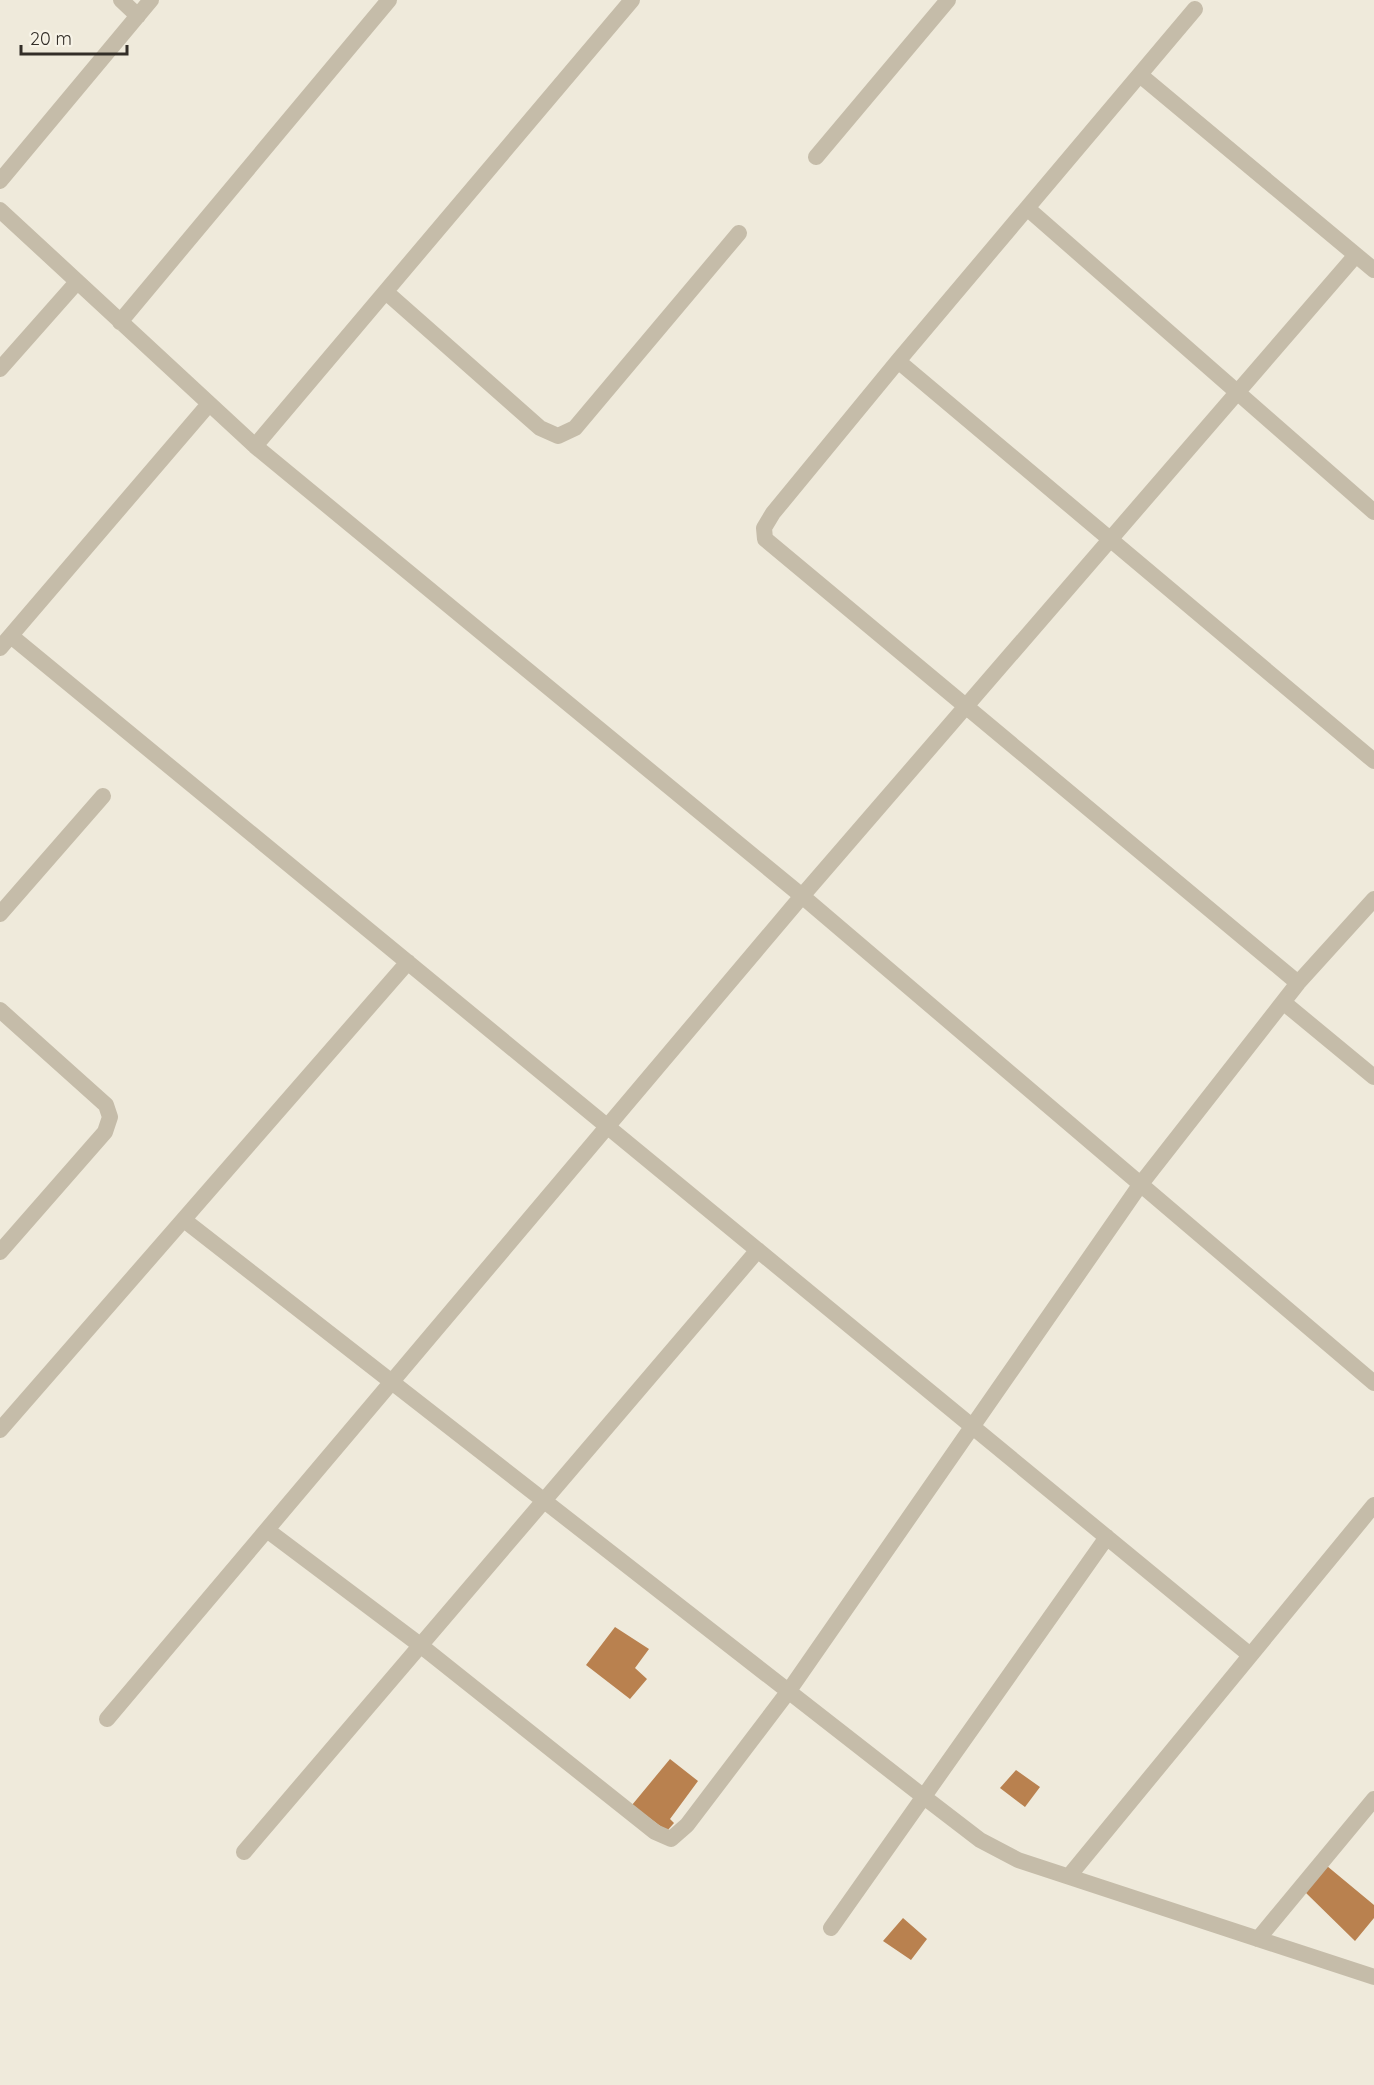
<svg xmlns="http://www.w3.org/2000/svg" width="1374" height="2085" viewBox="0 0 1374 2085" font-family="Quicksand,sans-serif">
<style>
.building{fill:#b9814f}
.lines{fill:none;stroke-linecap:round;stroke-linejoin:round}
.minor{stroke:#c5bca9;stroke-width:16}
</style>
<rect width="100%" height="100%" fill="#efeadb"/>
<!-- building -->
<path class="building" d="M 615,1627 L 649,1649 L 635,1668 L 647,1679 L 630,1699 L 586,1665 Z
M 670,1759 L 698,1781 L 670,1819 L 674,1823 L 667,1831 L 632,1805 Z
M 1016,1770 L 1040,1787 L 1025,1807 L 1000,1788 Z
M 1327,1866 L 1374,1905 L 1374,1918 L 1355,1941 L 1304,1891 Z
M 903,1918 L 927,1939 L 911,1960 L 883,1941 Z"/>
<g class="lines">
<!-- minor -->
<path class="minor" d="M 121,0 L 138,16
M 1195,9 L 898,361 L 773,513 L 764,528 L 765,539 L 1298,983
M 1140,75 L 1374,270
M 816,157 L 948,0
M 0,181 L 151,0
M 1027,208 L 1374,512
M 0,210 L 255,446 L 802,896 L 1374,1383
M 386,292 L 540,428 L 558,436 L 575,428 L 739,233
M 120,322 L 389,0
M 898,361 L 1374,761
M 0,369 L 77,282
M 255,446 L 632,0
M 11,636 L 1250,1655
M 0,648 L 209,404
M 0,914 L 103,796
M 1283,1002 L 1374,1077
M 0,1010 L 106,1105 L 110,1117 L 105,1132 L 0,1252
M 184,1220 L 924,1797 L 980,1840 L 1018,1860 L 1374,1977
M 0,1430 L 408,962
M 267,1530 L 420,1645 L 655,1832 L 671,1839 L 687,1825 L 788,1692 L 1140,1185 L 1298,983 L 1374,899
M 107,1719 L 802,896 L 1356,255
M 244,1852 L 758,1250
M 1069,1876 L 1374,1505
M 831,1928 L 1107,1537
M 1258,1939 L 1374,1799"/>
</g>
<!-- scale -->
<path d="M21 45v9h106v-9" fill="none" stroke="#332e28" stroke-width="3"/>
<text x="30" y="45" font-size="18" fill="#332e28" stroke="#f7f3e7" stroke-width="4.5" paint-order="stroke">20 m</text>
</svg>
